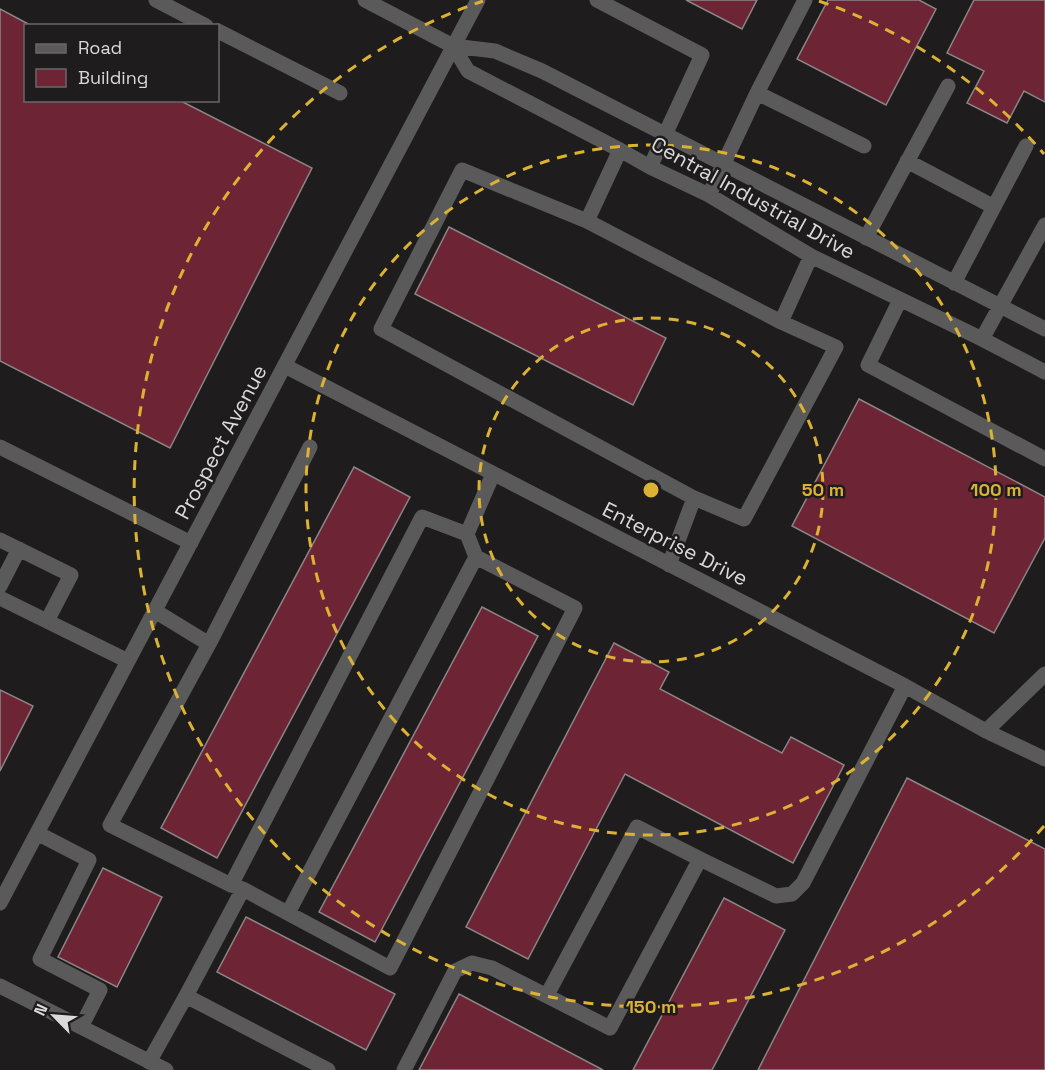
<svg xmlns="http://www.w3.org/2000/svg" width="1045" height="1070" viewBox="0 0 1045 1070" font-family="'Space Grotesk',sans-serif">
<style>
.building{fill:#6d2435;stroke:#8a8687;stroke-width:1.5}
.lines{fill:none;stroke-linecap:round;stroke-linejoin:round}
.minor{stroke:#5b5a5b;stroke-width:15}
.ring{fill:none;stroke:#dbb233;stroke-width:3;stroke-dasharray:10 8}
.labels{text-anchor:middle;stroke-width:5;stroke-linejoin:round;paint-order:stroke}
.street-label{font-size:21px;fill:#dbd9da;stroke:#1e1c1d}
.centre{fill:#dbb233;stroke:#1e1c1d;stroke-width:3}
.ring-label{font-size:18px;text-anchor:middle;font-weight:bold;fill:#dbb233;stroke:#1e1c1d;stroke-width:5;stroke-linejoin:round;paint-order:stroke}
</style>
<rect width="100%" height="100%" fill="#1e1c1d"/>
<!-- building -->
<path class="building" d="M 686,0 L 757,0 L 742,29 Z
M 828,0 L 919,0 L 936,9 L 886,105 L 797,59 Z
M 974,0 L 1045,0 L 1045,102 L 1024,91 L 1007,123 L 967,103 L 984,71 L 947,53 Z
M 0,9 L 32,26 L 26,26 L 26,100 L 179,100 L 312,168 L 170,448 L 0,361 Z
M 449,227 L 666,338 L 633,405 L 415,294 Z
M 859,399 L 1045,497 L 1045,538 L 994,633 L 792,526 Z
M 354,467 L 410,497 L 217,858 L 161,828 Z
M 482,607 L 538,636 L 375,942 L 319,912 Z
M 614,643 L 669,672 L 660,689 L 782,753 L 791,737 L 844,765 L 793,863 L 625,774 L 528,959 L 466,927 Z
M 0,690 L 33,706 L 0,771 Z
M 907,778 L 1045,849 L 1045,1070 L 758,1070 Z
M 103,868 L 162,897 L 117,987 L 58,957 Z
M 724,898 L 785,930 L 712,1070 L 633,1070 Z
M 246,917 L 395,994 L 366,1050 L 217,972 Z
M 459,994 L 603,1070 L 419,1070 Z"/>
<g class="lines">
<!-- minor -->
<path class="minor" d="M 156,0 L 206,26
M 365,0 L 453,46 L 495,51 L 542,71 L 1045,329
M 597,0 L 702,55 L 650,167
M 218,31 L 340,93
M 453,46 L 468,71 L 620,150 L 650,167 L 709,195 L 811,256 L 982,339 L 1045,372
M 757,93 L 864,146
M 620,150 L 587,221 L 462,170 L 381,329 L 694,498 L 669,565
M 907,161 L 994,207
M 709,195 L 757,93 L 805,0
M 587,221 L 781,322 L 836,347 L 744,519 L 694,498
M 866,238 L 948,86
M 954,283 L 1026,146
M 900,300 L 868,365 L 1045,459
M 781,322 L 811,256
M 982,339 L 1045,225
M 285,366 L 905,686 L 986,731 L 1045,759
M 0,447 L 191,543
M 0,540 L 71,575 L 47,621
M 0,586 L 19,549
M 0,598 L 128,661
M 155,611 L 209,644 L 110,825 L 231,885 L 243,889 L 390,968 L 575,608 L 476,557 L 467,534 L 493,474
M 209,644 L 310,447
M 986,731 L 1045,674
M 37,833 L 89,860 L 40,959 L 100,990 L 81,1027
M 231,885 L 422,517 L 467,534
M 0,903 L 478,0
M 288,913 L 476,557
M 0,986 L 166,1070
M 547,995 L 637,827 L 700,859
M 186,996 L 328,1070
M 149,1062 L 186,996 L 243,889
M 404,1070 L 455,971 L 472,963 L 492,968 L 610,1028 L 700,859 L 776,896 L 792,894 L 803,883 L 905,686"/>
</g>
<!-- distance rings -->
<g class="ring">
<circle cx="651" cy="490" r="172"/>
<circle cx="651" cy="490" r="345"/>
<path d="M1044 826A517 517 0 1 1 483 1M819 1A517 517 0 0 1 1044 154"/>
</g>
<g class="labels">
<!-- street labels -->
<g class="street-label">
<text transform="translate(753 198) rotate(29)" y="7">Central Industrial Drive</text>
<text transform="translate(221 442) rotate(-62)" y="7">Prospect Avenue</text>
<text transform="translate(675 544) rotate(27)" y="7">Enterprise Drive</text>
</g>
</g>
<circle cx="651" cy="490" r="9" class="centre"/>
<g class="ring-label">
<text x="823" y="496">50 m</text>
<text x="996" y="496">100 m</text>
<text x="651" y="1013">150 m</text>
</g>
<!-- legend -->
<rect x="24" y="24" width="195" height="78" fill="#1e1c1d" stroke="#6a6869" stroke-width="1.5"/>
<rect x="36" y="44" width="30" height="9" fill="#5b5a5b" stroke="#6a6869" stroke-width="1.5"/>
<text x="78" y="54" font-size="18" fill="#dbd9da">Road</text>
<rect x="36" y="69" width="30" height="18" fill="#6d2435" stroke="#6a6869" stroke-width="1.5"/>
<text x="78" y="84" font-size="18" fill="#dbd9da">Building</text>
<!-- north arrow -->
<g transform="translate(54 1016) rotate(295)" stroke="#1e1c1d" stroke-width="4.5" paint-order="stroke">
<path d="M0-4.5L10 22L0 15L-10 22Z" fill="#dbd9da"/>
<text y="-9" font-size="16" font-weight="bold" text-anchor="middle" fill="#dbd9da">N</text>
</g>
</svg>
